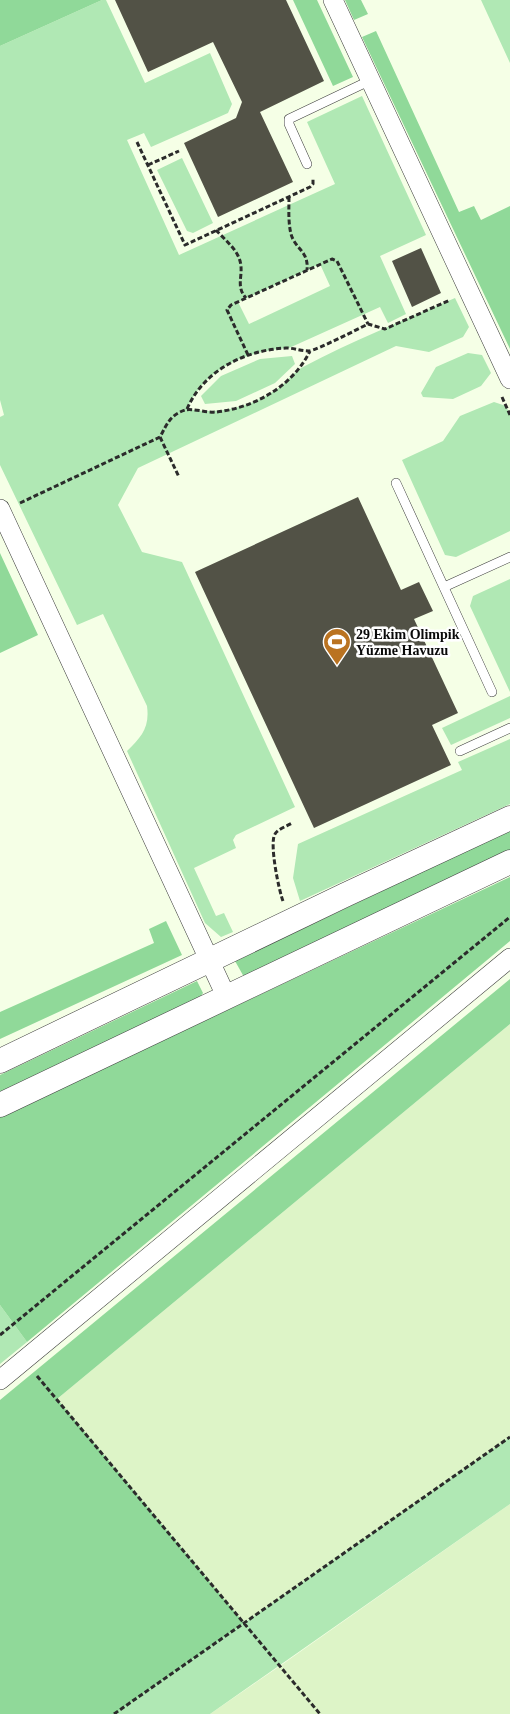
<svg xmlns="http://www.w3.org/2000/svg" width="510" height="1714" viewBox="0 0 510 1714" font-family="Georgia,serif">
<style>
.farmland{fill:#ddf4c7}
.green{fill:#b0e8b4;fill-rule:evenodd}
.forest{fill:#90d999}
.building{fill:#525246}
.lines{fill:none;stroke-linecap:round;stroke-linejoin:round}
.service-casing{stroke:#3c3c3c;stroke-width:10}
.minor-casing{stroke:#3c3c3c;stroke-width:20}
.tertiary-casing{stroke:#3c3c3c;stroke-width:25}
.path{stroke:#2b2b2b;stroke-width:3;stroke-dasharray:5 2.5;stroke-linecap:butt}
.service{stroke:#fff;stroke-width:9}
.minor{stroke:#fff;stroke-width:19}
.tertiary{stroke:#fff;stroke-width:24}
.labels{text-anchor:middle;stroke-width:5;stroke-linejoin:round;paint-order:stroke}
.poi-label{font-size:14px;font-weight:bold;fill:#090909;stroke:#fff;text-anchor:start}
</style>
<rect width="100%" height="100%" fill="#f5ffe6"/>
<!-- farmland -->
<path class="farmland" d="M 510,1024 L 510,1437 L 244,1623 L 57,1399 Z
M 510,1504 L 510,1714 L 210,1714 L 280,1666 Z"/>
<!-- green -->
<path class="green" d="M 102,0 L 106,0 L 145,83 L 210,53 L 232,104 L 228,113 L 151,147 L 144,133 L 127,140 L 179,255 L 335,184 L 307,122 L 362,96 L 426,235 L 380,256 L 406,314 L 388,323 L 380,307 L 289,348 C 247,351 204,368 187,409 C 220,415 253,407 280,387 C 288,381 295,371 303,367 C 352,341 405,320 455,298 L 469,327 L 463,337 L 429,352 L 396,346 L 138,468 L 118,505 L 142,552 L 182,562 L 295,807 L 236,835 L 233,840 L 236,848 L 194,868 L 216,916 L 224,913 L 233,932 L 221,937 L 205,923 L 127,751 C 141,737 150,728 147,706 L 103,614 L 77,625 L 0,465 L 0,417 L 4,415 L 0,400 L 0,46 ZM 320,264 L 330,286 L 249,324 L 238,302 Z
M 481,0 L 510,0 L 510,63 Z
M 182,158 L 213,223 L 193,233 L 187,231 L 157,170 Z
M 468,353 L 482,355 L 491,373 L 481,386 L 453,399 L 423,397 L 421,393 L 436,367 Z
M 292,356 L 295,364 L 275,383 L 236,401 L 205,404 L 201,396 L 221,376 L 260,359 Z
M 494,402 L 506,406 L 510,415 L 510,531 L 456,557 L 445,555 L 402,460 L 443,441 L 460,416 Z
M 510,579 L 510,692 L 470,606 L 473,596 Z
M 510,696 L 510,718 L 451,745 L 442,728 Z
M 510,739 L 510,804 L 300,901 L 293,878 L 298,844 L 462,770 L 458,762 Z
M 0,1305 L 27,1342 L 0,1364 Z
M 510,1437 L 510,1504 L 210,1714 L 114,1714 Z"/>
<!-- forest -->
<path class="forest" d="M 0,0 L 102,0 L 0,46 Z
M 293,0 L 317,0 L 353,77 L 333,86 Z
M 345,0 L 361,0 L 368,14 L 354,20 Z
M 376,31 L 459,212 L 474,206 L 481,220 L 510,206 L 510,349 L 362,37 Z
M 0,553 L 38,635 L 0,653 Z
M 510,830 L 510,850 L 244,977 L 235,961 Z
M 510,877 L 510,941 L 27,1342 L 0,1305 L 0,1117 Z
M 166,921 L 182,955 L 0,1039 L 0,1012 L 154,943 L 149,929 Z
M 510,979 L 510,1024 L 57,1399 L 244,1623 L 114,1714 L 0,1714 L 0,1400 Z
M 197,981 L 203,993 L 198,1000 L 0,1094 L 0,1075 Z"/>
<!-- building -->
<path class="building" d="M 115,0 L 286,0 L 324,81 L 260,112 L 293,182 L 218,217 L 184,143 L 236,118 L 242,102 L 213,42 L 148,72 Z
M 421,248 L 441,293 L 412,307 L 392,261 Z
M 358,497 L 401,590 L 419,582 L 433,611 L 414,619 L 458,713 L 432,725 L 451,765 L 314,828 L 195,572 Z"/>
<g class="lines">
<defs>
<path id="service" d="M 307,164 L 289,124 L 289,119 L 371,80
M 396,483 L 492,692
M 444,587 L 510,557
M 460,751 L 510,728"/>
<path id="minor" d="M 333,0 L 510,379
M 0,509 L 226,996
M 0,1380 L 510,958"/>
<path id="tertiary" d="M 0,1061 L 345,895 L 510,818
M 0,1105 L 510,862"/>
</defs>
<!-- service casing -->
<use href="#service" class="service-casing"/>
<!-- minor casing -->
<use href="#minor" class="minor-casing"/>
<!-- tertiary casing -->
<use href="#tertiary" class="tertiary-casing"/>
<!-- path -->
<path class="path" d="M 137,142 L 185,245 L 310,187 L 313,184 L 313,178
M 148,165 L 179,151
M 289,197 C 289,208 288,222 291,234 C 295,249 309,251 307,270
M 216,230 C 224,239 237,249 240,261 C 244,275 235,286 246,298
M 248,355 L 227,310 L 231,305 L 332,259 L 337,261 L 368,324
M 502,397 L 510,415
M 187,409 C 204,370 245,350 286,348 C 294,348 301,351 309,351 C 317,350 358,329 368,324 L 385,329 L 450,300
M 160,437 L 179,477
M 20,503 L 160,437 C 167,424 170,415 185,410 C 192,408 207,413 216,412 C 254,408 293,386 310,351
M 283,901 C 279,891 269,843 275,834 C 278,829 287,826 292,823
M 0,1335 L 510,917
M 37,1376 L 320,1714
M 114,1714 L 510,1437"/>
<!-- service -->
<use href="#service" class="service"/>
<!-- minor -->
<use href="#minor" class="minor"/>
<!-- tertiary -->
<use href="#tertiary" class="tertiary"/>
</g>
<!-- icons -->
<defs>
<symbol id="stadium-pin" viewBox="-11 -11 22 30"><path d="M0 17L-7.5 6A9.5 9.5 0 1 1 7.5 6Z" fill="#ba7321" stroke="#fff"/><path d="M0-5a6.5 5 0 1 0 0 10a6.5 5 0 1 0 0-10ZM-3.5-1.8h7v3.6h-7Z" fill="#fff"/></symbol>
</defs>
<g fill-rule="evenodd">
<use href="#stadium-pin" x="321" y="626" width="32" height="43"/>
</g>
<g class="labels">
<!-- poi labels -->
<g class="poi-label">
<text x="356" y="639">29 Ekim Olimpik<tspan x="356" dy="16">Yüzme Havuzu</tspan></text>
</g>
</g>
</svg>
